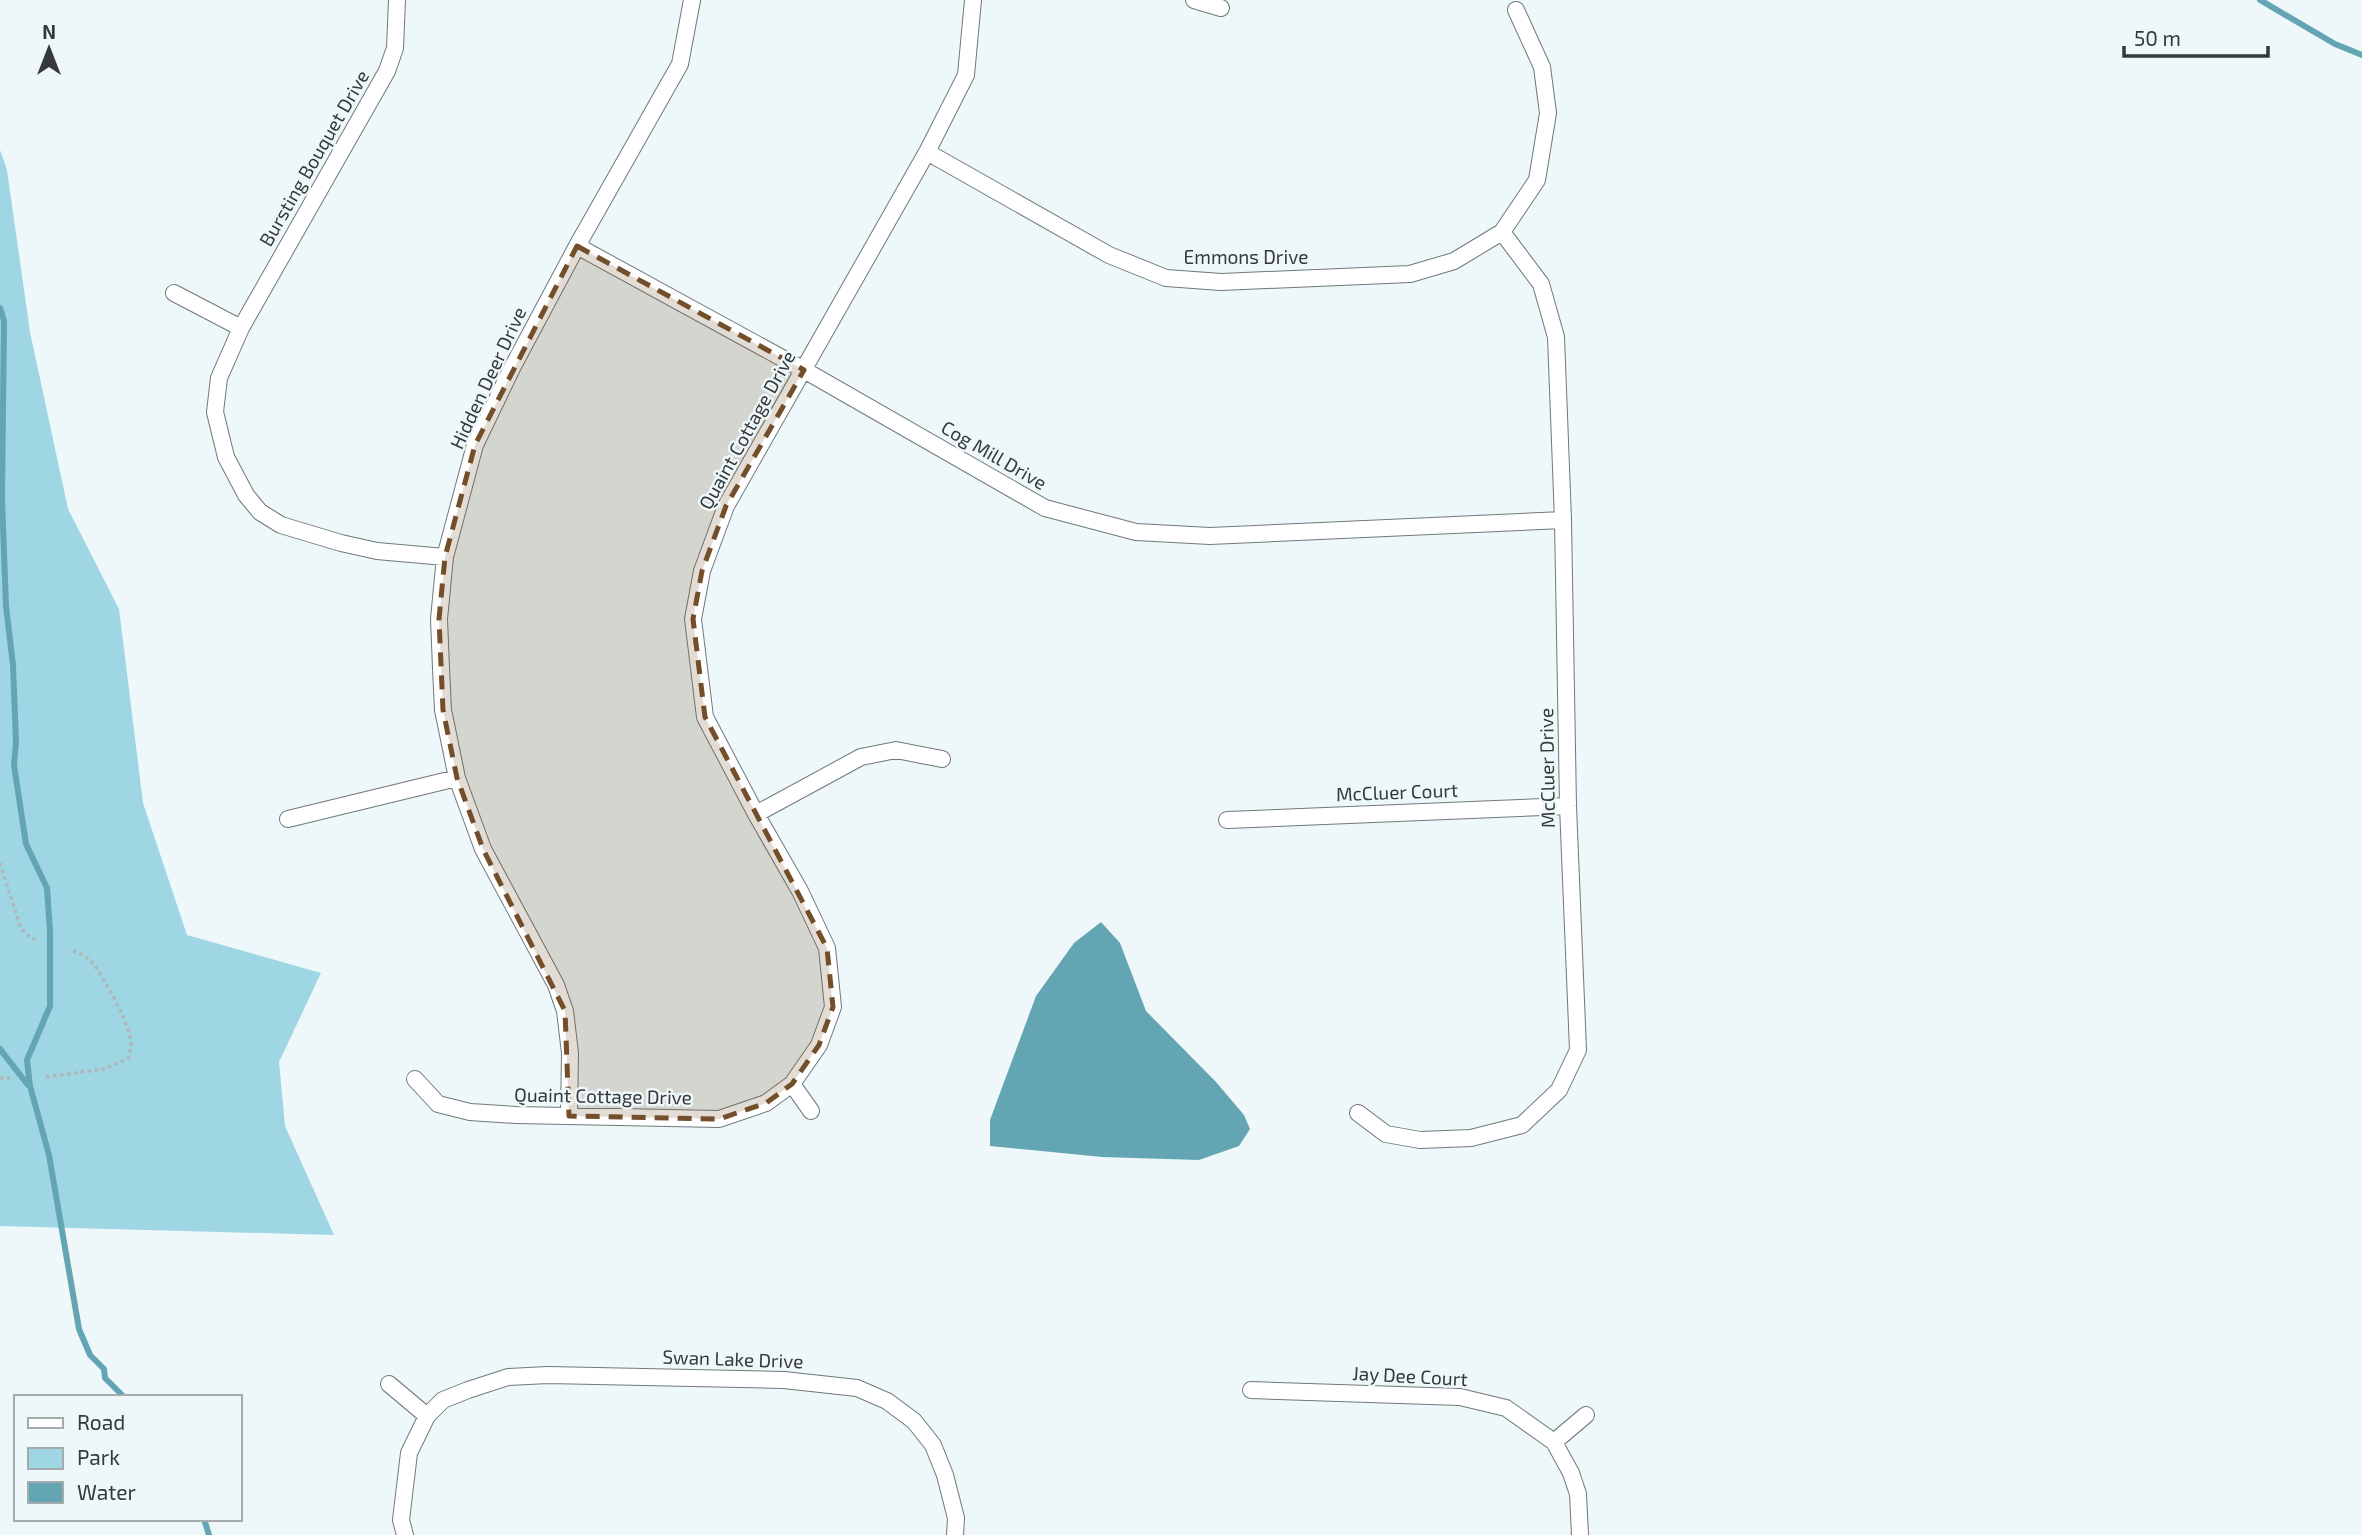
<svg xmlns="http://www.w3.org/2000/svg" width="2362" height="1535" viewBox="0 0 2362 1535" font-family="'Exo 2',sans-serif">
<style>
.green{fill:#9ed6e4}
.water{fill:#64a5b4}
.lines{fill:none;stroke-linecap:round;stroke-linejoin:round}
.stream{stroke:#64a5b4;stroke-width:6}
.street-casing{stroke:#6f787a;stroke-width:18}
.path{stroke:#b0b7b8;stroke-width:3.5;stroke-dasharray:3.5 3.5;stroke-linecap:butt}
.street{stroke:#fff;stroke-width:16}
.marked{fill:#734e2a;fill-opacity:0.2;stroke:#734e2a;stroke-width:5;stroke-dasharray:14 9;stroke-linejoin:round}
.labels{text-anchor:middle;stroke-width:5;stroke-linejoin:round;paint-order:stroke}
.street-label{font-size:19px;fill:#36393a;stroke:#eef7f9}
</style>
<rect width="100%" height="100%" fill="#eef7f9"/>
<!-- green -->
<path class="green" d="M 0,150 L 7,170 L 30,332 L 68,509 L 119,609 L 143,803 L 187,935 L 321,973 L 279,1062 L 285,1126 L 334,1235 L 0,1226 Z"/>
<!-- water -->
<path class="water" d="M 1101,922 L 1120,943 L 1146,1011 L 1216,1082 L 1244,1115 L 1250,1129 L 1239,1146 L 1199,1160 L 1102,1157 L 990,1146 L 990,1120 L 1036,996 L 1074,943 Z"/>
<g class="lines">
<!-- stream -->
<path class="stream" d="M 2260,0 L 2335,44 L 2362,55
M 0,308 L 4,321 L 2,499 L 6,606 L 13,665 L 16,742 L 14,765 L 26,844 L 47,888 L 50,932 L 50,1006 L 27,1060 L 30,1086 L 49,1155 L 79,1329 L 90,1355 L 104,1369 L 105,1378 L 124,1397
M 0,1049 L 28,1085
M 204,1519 L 209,1535"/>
<defs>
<path id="street" d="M 397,0 L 395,48 L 387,71 L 241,328 L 219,378 L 215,412 L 226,457 L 246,495 L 260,512 L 281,525 L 341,543 L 377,551 L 445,557
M 1194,0 L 1221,8
M 927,152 L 1109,255 L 1166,278 L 1221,282 L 1410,274 L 1454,261 L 1502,232 L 1537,180 L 1548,113 L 1542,67 L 1516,10
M 577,246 L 804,370 L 1045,508 L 1136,532 L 1210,536 L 1563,520
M 174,293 L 241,328
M 756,814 L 861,757 L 896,750 L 942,759
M 288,819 L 457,778
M 1227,820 L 1568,806
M 415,1079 L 438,1104 L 470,1112 L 516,1115 L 719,1119 L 766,1103 L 792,1084 L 819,1045 L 833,1007 L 827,948 L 800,891 L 756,814 L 705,717 L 693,619 L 702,571 L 726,506 L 927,152 L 966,75 L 973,0
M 792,1084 L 811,1111
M 1358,1113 L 1386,1134 L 1420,1140 L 1471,1138 L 1522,1125 L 1559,1090 L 1578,1050 L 1568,806 L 1563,520 L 1556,337 L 1541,284 L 1502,232
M 569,1116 L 570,1053 L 565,1011 L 556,985 L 483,849 L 457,778 L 443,710 L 441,668 L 439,619 L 445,557 L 475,445 L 512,368 L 577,246 L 680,64 L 692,0
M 389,1384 L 427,1416
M 1251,1390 L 1460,1397 L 1506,1408 L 1554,1442 L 1571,1473 L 1578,1494 L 1580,1535
M 1554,1442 L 1586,1415
M 405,1535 L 401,1520 L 409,1453 L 427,1416 L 443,1400 L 468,1390 L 508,1377 L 548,1375 L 784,1380 L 857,1388 L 887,1401 L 914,1421 L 933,1445 L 945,1475 L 956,1518 L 955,1535"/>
</defs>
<!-- street casing -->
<use href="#street" class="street-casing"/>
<!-- path -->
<path class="path" d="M 0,863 L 20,926 L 25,933 L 35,940
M 46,1077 L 105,1069 L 128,1058 C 131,1051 132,1044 130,1036 C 125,1017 105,979 93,963 C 87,956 78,952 69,950
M 0,1078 L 10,1078"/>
<!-- street -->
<use href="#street" class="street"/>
</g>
<!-- marked area -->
<path class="marked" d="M 577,246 L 804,370 L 726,506 L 702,571 L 693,619 L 705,717 L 827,948 L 833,1007 L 819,1045 L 792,1084 L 766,1103 L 719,1119 L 569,1116 L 565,1011 L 483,849 L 457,778 L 443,710 L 439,619 L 445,557 L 475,445 Z"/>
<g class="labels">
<!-- street labels -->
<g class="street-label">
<text transform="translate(314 158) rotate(-60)" y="7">Bursting Bouquet Drive</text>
<text x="1246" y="264">Emmons Drive</text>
<text transform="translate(488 378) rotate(-65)" y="7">Hidden Deer Drive</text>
<text transform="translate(747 430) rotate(-61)" y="7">Quaint Cottage Drive</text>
<text transform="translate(994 455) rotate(30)" y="7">Cog Mill Drive</text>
<text transform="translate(1547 768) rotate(-91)" y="7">McCluer Drive</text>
<text transform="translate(1397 792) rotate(-2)" y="7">McCluer Court</text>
<text transform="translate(603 1096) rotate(1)" y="7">Quaint Cottage Drive</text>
<text transform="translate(733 1359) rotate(2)" y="7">Swan Lake Drive</text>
<text transform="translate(1410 1376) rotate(3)" y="7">Jay Dee Court</text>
</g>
</g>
<!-- legend -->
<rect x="14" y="1395" width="228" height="126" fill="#eef7f9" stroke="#a4abad" stroke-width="2"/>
<rect x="28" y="1418" width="35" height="10" fill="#ffffff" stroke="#a4abad" stroke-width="2"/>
<text x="77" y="1430" font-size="21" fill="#36393a">Road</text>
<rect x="28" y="1448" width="35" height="21" fill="#9ed6e4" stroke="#a4abad" stroke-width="2"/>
<text x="77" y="1465" font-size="21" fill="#36393a">Park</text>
<rect x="28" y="1482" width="35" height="21" fill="#64a5b4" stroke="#a4abad" stroke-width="2"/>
<text x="77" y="1500" font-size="21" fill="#36393a">Water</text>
<!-- north arrow -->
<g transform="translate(49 49)" stroke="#eef7f9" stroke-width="5" paint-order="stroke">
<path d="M0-5L12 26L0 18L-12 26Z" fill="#36393a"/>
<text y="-10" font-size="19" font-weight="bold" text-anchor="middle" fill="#36393a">N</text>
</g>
<!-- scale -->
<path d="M2124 46v10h144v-10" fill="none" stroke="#36393a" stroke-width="3.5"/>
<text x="2134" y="46" font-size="21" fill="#36393a" stroke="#eef7f9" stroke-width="5" paint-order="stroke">50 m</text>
</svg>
